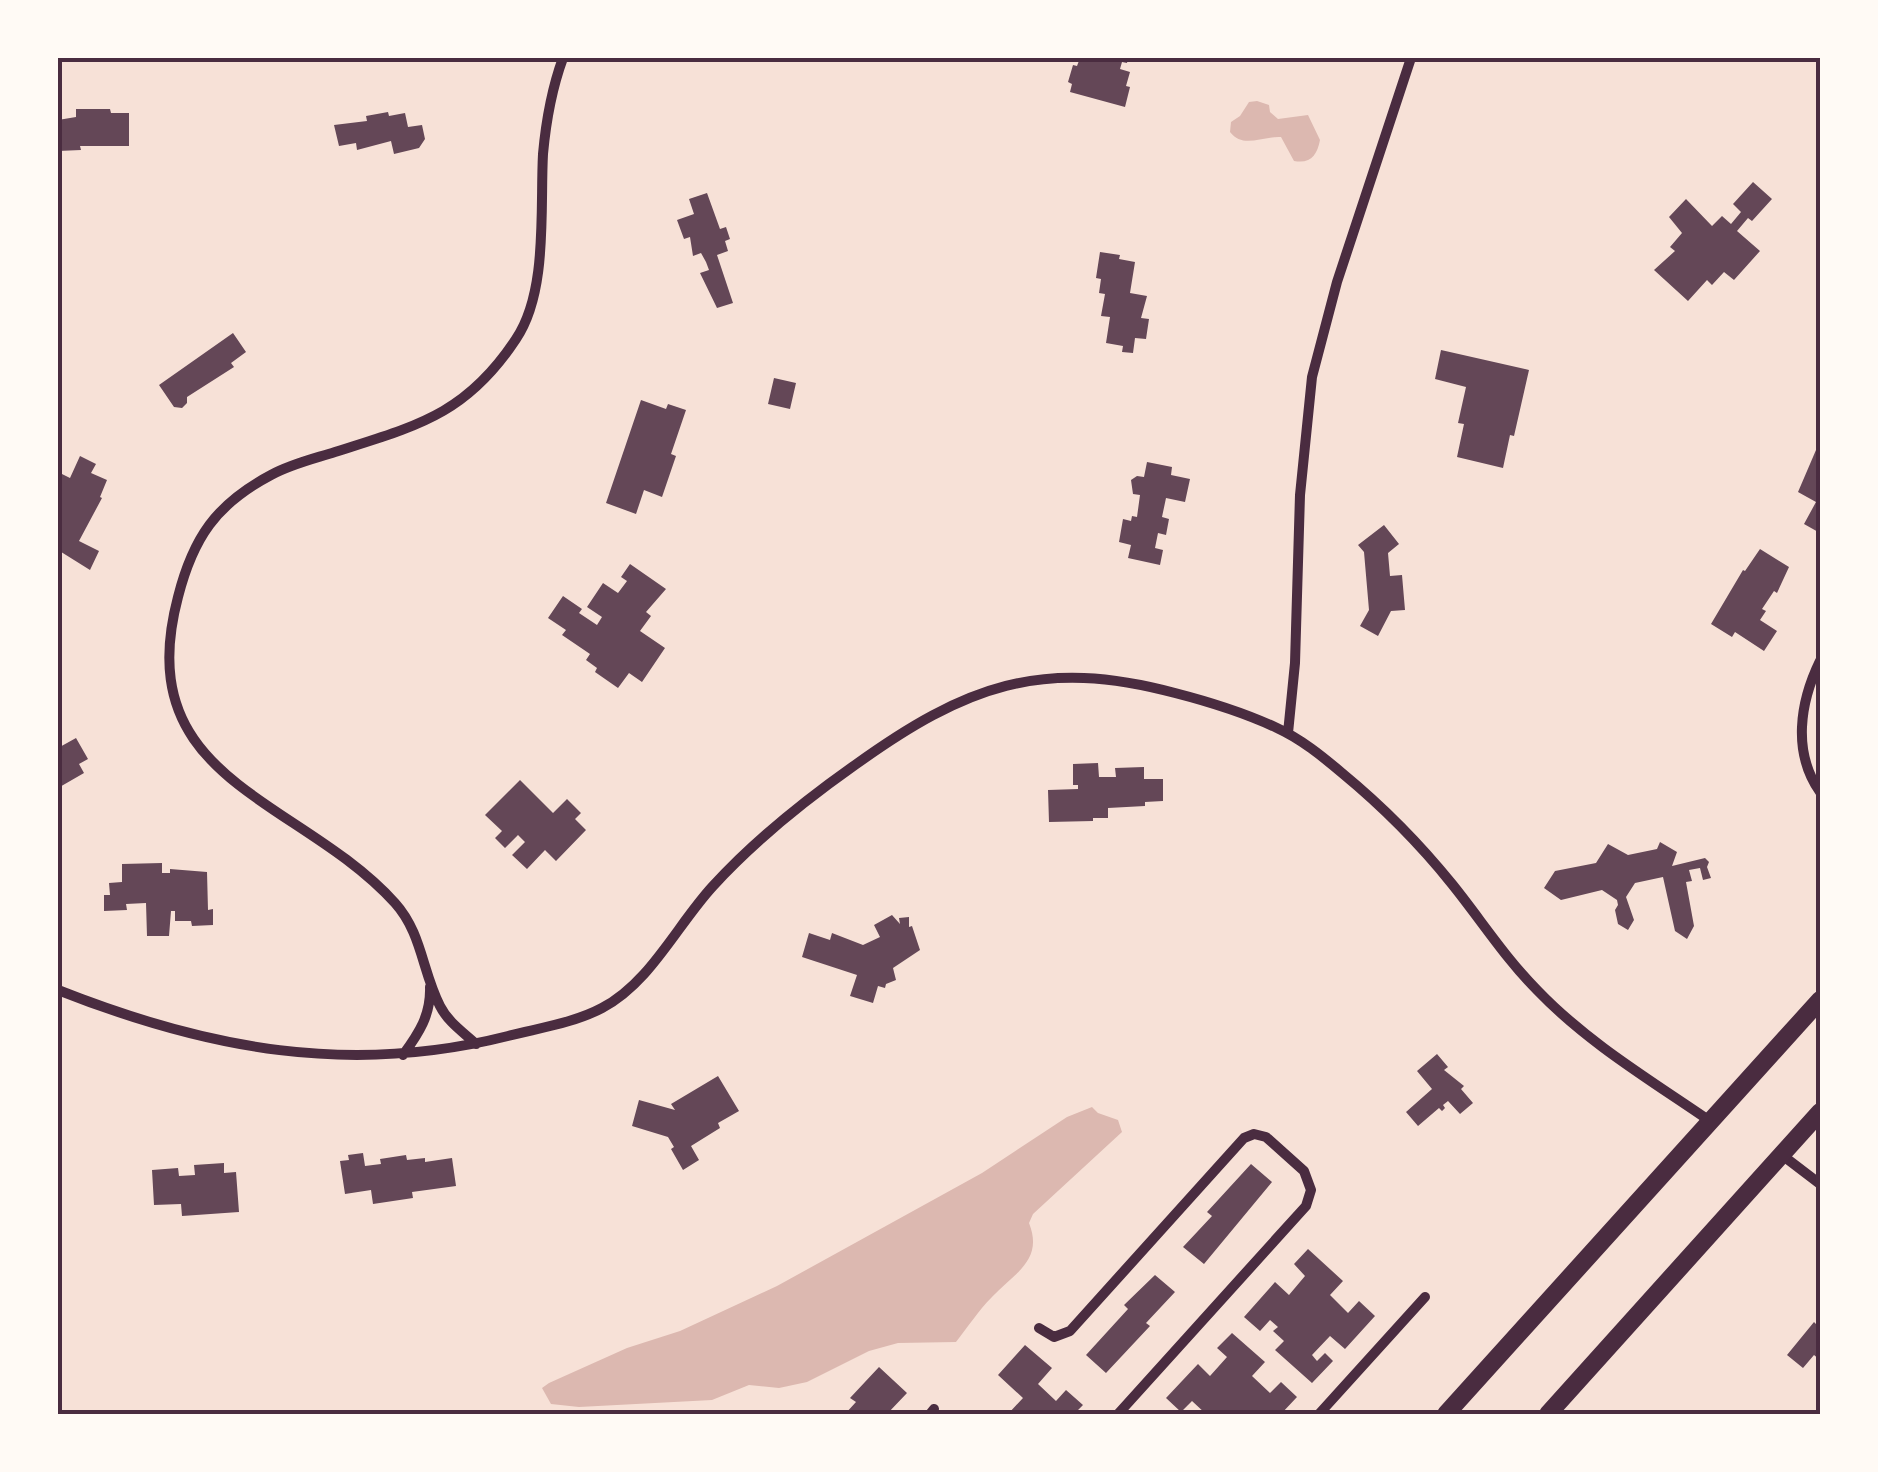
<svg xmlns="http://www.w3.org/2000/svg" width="1878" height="1472" viewBox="0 0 1878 1472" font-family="'Source Sans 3',sans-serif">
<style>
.water{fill:#dcb8b0}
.building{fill:#644757}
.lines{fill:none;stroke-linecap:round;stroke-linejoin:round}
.minor{stroke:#4a2c40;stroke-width:10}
.primary{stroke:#4a2c40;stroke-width:18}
.neatline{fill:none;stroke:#4a2c40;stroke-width:4}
</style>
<rect width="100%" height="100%" fill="#f7e1d7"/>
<!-- water -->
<path class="water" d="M 1257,101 L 1269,105 L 1270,112 L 1278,119 L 1308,115 L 1320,140 C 1317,155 1311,164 1294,161 L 1281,137 C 1262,136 1243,149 1230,132 L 1231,122 L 1240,116 L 1249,102 Z
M 1092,1107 L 1098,1113 L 1118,1120 L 1122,1132 L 1033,1214 L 1029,1223 C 1044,1261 1014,1273 992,1297 C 978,1311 968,1327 956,1342 L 898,1343 L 869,1351 L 807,1382 L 779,1388 L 749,1385 L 712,1400 L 579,1407 L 551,1404 L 542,1388 L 549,1383 L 627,1348 L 680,1331 L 777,1286 L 982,1173 L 1067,1117 Z"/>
<!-- building -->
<path class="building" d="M 1080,58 L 1128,58 L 1127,63 L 1122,62 L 1120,69 L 1130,72 L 1126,86 L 1130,87 L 1125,107 L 1070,92 L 1072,84 L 1068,82 L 1073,65 L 1077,66 Z
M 76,109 L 110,109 L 111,113 L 129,113 L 129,146 L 80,146 L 81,150 L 58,151 L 58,120 L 76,117 Z
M 388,112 L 389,116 L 405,113 L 408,127 L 422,125 L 425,139 L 419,148 L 394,154 L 391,141 L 357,150 L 356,143 L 339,146 L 334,125 L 367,121 L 366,116 Z
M 1753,182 L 1772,199 L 1752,221 L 1748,218 L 1737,231 L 1760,251 L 1734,280 L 1724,272 L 1712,285 L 1707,280 L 1688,301 L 1654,270 L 1675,251 L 1670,247 L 1682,233 L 1669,217 L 1686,199 L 1712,226 L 1722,216 L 1731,224 L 1741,212 L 1733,204 Z
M 707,193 L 720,229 L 726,227 L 730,239 L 725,241 L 728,251 L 717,255 L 733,303 L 717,308 L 700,273 L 709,270 L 706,262 L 701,253 L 693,256 L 690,237 L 684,239 L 677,220 L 694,214 L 689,199 Z
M 1100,252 L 1120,255 L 1119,259 L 1135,262 L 1130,293 L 1147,296 L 1141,318 L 1149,319 L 1146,339 L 1135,338 L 1133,353 L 1122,352 L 1123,346 L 1106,343 L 1110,317 L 1101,316 L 1105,294 L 1099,293 L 1101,279 L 1096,278 Z
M 233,333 L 246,352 L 231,363 L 234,367 L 187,397 L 187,403 L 182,408 L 174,407 L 159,385 Z
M 1441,350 L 1529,370 L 1514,436 L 1510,435 L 1503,468 L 1457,457 L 1464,424 L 1458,423 L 1466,387 L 1435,379 Z
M 774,378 L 796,383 L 790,409 L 768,404 Z
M 641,400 L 666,409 L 668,404 L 686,410 L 671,454 L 676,456 L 662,497 L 644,490 L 636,514 L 606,503 Z
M 1816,450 L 1820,453 L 1820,533 L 1804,524 L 1816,502 L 1798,492 Z
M 80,456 L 96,464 L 91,473 L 107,480 L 100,497 L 102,498 L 79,541 L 99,551 L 90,570 L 58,550 L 58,472 L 70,478 Z
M 1147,462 L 1172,467 L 1171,475 L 1190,479 L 1185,502 L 1166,498 L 1162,517 L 1169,519 L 1166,535 L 1158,533 L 1155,548 L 1163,550 L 1160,565 L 1128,558 L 1131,545 L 1119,542 L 1123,519 L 1131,521 L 1132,516 L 1137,517 L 1140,495 L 1133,494 L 1131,480 L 1137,476 L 1144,477 Z
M 1384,525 L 1399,544 L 1388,553 L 1390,576 L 1402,575 L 1405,610 L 1391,611 L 1378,636 L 1360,626 L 1369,610 L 1364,552 L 1358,545 Z
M 1760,549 L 1789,567 L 1777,593 L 1774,591 L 1762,609 L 1766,611 L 1760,620 L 1777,631 L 1764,651 L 1735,632 L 1732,637 L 1711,624 L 1743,570 L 1745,571 Z
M 630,564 L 666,589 L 646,612 L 651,616 L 640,631 L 665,648 L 642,682 L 629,673 L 618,688 L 595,672 L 597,668 L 586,660 L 590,654 L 562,635 L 566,630 L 548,618 L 563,596 L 582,609 L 579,613 L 597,625 L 602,617 L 587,607 L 603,583 L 618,593 L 627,581 L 621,577 Z
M 76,738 L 88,759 L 79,764 L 84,773 L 58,788 L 58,748 Z
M 1098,763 L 1099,777 L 1116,777 L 1115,768 L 1144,767 L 1144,779 L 1163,779 L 1163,801 L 1145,802 L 1145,806 L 1108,808 L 1108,818 L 1093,818 L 1093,821 L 1049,822 L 1048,790 L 1078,789 L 1078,785 L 1073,785 L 1073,764 Z
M 520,780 L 553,813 L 567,799 L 581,813 L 575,819 L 586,830 L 556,861 L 545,850 L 527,869 L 512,855 L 525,842 L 518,835 L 505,848 L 495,838 L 502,831 L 485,815 Z
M 1660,842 L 1677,852 L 1672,866 L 1705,858 L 1709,862 L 1707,867 L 1711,878 L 1703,880 L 1700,868 L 1689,870 L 1692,881 L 1686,882 L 1694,926 L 1687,939 L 1675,931 L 1663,877 L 1635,883 L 1626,897 L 1634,920 L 1628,930 L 1618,924 L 1615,910 L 1618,905 L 1617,900 L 1602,890 L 1561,900 L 1544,888 L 1555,871 L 1596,863 L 1608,844 L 1628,855 L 1657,849 Z
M 162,863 L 162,873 L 170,873 L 170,869 L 207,872 L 208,910 L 213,909 L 213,925 L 192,926 L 191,921 L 175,921 L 175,911 L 171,911 L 169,936 L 147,936 L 146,903 L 126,904 L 127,910 L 104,911 L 104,895 L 110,895 L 109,883 L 122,882 L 122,864 Z
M 892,915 L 900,924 L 899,918 L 909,917 L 909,927 L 912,926 L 920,950 L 893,968 L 896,980 L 886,984 L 885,988 L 878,986 L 873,1003 L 850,996 L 857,975 L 802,957 L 809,933 L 830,940 L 832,933 L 863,945 L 880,937 L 874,925 Z
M 1437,1054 L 1448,1067 L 1444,1070 L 1464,1086 L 1461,1089 L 1473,1103 L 1460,1114 L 1448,1101 L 1443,1105 L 1445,1108 L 1442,1111 L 1439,1108 L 1418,1126 L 1406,1112 L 1432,1089 L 1417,1071 Z
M 718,1076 L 739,1111 L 718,1123 L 720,1128 L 691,1146 L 699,1160 L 683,1170 L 671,1149 L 674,1147 L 668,1137 L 632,1126 L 639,1100 L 675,1110 L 671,1104 Z
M 363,1153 L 365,1166 L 381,1164 L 380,1159 L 406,1155 L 407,1160 L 425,1158 L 425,1162 L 452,1158 L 456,1186 L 412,1192 L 413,1198 L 373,1204 L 371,1190 L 345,1194 L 340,1161 L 349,1160 L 348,1155 Z
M 224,1163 L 224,1173 L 236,1172 L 239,1212 L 182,1216 L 181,1204 L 154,1205 L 152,1170 L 178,1168 L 179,1176 L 195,1175 L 194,1165 Z
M 1251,1164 L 1272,1182 L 1204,1264 L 1183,1247 L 1212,1216 L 1207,1212 Z
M 1308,1249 L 1343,1281 L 1330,1295 L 1348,1313 L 1359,1301 L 1375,1316 L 1345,1349 L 1330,1336 L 1312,1355 L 1317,1361 L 1325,1353 L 1333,1361 L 1312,1383 L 1275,1350 L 1284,1341 L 1273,1331 L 1278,1327 L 1270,1320 L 1260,1331 L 1244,1317 L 1275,1282 L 1289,1295 L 1305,1276 L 1294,1264 Z
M 1155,1275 L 1175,1292 L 1146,1323 L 1150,1326 L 1106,1373 L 1086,1355 L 1128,1309 L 1124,1305 Z
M 1814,1322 L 1820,1328 L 1820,1360 L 1814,1355 L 1803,1368 L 1787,1355 Z
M 1232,1333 L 1265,1362 L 1252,1376 L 1270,1393 L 1281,1382 L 1297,1397 L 1281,1414 L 1206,1414 L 1192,1401 L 1181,1412 L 1166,1398 L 1198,1364 L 1210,1376 L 1227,1357 L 1217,1348 Z
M 1025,1345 L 1052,1368 L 1038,1384 L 1056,1401 L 1066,1390 L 1083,1405 L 1074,1414 L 1008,1414 L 1023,1398 L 998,1375 Z
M 879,1367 L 907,1393 L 887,1414 L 845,1414 L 856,1402 L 850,1398 Z"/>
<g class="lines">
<!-- minor -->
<path class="minor" d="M 1820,661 C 1800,702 1792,752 1820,792
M 1288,733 L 1295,663 L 1300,495 L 1312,377 L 1337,282 L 1411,58
M 58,990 C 207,1049 350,1076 508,1036 C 539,1028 574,1023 602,1008 C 650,983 677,925 713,886 C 756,839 804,801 855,765 C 965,686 1041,657 1175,693 C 1210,702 1245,713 1277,728 C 1301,739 1322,756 1342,773 C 1382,806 1419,843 1452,884 C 1481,920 1506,959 1538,991 C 1588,1043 1652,1081 1710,1121
M 476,1044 C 463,1032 448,1022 440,1006 C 422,971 422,933 395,903 C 299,797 129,782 178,597 C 193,538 216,504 271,475 C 291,464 313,459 335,452 C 416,426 466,415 516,339 C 548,292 540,209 543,154 C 546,121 552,88 563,58
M 403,1055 C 419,1033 431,1015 430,987
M 1782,1155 L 1820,1184
M 1039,1328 L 1054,1337 L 1070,1331 L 1244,1138 L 1254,1134 L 1266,1137 L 1304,1171 L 1311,1190 L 1306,1206 L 1118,1414
M 930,1414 L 934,1409
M 1319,1414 L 1425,1297"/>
<!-- primary -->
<path class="primary" d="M 1446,1414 L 1820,1000
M 1548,1414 L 1820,1112"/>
</g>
<!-- border -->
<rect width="1878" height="1472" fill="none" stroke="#fffaf5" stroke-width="120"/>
<rect x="60" y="60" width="1758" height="1352" class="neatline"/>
</svg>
